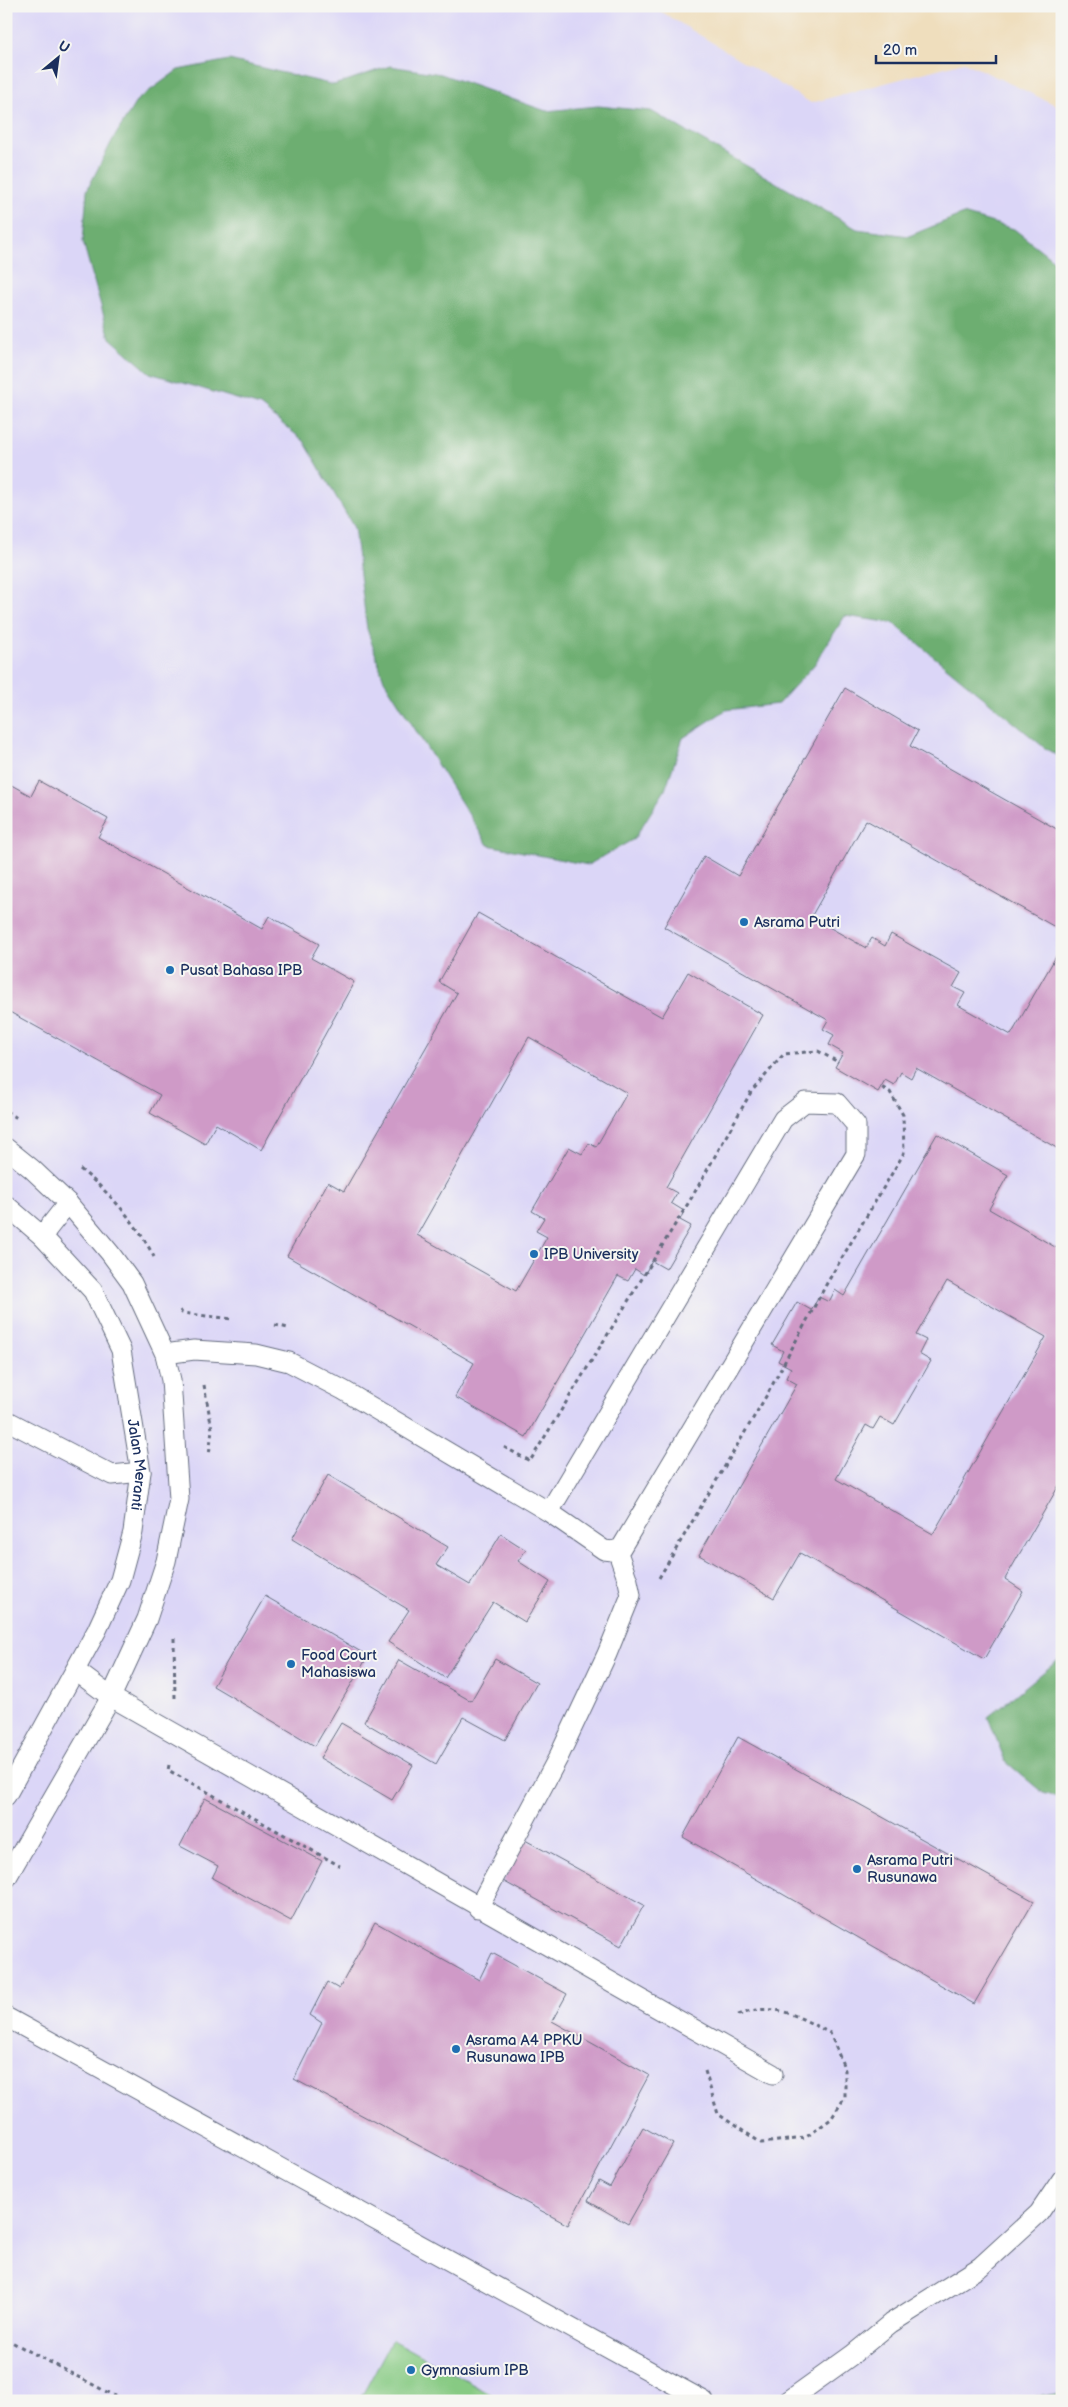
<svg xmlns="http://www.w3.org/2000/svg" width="1068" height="2407" viewBox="0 0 1068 2407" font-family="'Balsamiq Sans',sans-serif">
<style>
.built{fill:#dbd6f7}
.green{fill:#87ca83;stroke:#517c70}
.forest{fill:#6dae71;stroke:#446e68}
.building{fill:#cf9ac7;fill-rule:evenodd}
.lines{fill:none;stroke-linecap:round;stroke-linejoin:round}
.lane-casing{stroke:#656c7f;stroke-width:21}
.path{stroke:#656c7f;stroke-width:3;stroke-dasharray:4 4;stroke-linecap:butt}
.lane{stroke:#fff;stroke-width:19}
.poi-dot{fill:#1f6fb2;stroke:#f6f6f2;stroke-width:2}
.labels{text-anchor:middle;stroke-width:4;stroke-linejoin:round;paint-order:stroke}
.poi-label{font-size:15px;fill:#1b2f5e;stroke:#f6f6f2;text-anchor:start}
.street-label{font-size:15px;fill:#1b2f5e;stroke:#f6f6f2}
</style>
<rect width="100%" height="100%" fill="#f6f6f2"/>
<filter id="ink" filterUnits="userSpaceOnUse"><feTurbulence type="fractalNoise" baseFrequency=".02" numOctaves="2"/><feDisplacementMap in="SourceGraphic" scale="10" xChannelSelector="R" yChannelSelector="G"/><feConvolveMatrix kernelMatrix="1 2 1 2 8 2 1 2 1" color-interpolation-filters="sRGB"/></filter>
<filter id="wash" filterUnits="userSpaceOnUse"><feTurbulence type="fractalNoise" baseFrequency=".0096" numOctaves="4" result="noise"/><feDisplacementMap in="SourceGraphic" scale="20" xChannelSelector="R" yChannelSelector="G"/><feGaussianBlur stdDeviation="1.12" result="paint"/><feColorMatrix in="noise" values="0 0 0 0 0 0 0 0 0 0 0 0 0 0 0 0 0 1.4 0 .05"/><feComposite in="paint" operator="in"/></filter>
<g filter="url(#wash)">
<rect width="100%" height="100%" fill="#efdebd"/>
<!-- built -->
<path class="built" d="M 6,6 L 652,6 L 811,103 L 964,62 L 1062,108 L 1062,2401 L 6,2401 Z"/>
<!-- green -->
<path class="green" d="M 392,2340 L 503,2401 L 359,2401 Z
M 1062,2392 L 1062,2401 L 1030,2401 L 1043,2395 Z"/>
<!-- forest -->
<path class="forest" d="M 229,60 L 334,85 L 390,66 L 441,74 L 546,111 L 598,106 L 651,111 L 857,229 L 909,236 L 963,214 L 1014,229 L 1060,265 L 1062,758 L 1046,749 L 893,623 L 845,616 L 814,665 L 778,704 L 726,710 L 683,738 L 665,790 L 634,839 L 588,865 L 488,845 L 384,680 L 367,629 L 354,528 L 304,441 L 260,406 L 150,373 L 110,338 L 83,242 L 87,190 L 112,141 L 137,100 L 178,70 Z
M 1062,1657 L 1062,1798 L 1043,1793 L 1005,1761 L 988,1717 Z"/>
<g id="blocks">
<!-- building -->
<path class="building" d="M 845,688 L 918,731 L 910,746 L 1062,832 L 1062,931 L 866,820 L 811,917 L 866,948 L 872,938 L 885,946 L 891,934 L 961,973 L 953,987 L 965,993 L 958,1005 L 1011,1035 L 1062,946 L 1062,1151 L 916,1068 L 911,1078 L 901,1072 L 894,1085 L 885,1080 L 878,1092 L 835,1067 L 843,1053 L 829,1045 L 834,1035 L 823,1029 L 828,1020 L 664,927 L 704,856 L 738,876 Z
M 39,781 L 108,819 L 98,837 L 262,929 L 269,916 L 319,944 L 311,958 L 354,982 L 261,1150 L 216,1124 L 205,1144 L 150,1113 L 160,1095 L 6,1010 L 6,782 L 31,796 Z
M 478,913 L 662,1017 L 688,972 L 763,1015 L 666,1187 L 677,1193 L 671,1203 L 684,1211 L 680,1220 L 691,1226 L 666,1269 L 652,1261 L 644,1275 L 635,1269 L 628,1281 L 618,1276 L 526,1437 L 455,1397 L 474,1363 L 287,1256 L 328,1182 L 344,1191 L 457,993 L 439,982 ZM 529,1037 L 627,1093 L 596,1147 L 589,1143 L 582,1154 L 569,1147 L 532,1211 L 544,1218 L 536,1231 L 547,1237 L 516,1291 L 417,1235 Z
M 937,1134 L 1008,1175 L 989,1209 L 1062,1251 L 1062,1480 L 1005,1579 L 1023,1591 L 984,1659 L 800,1553 L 774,1598 L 699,1555 L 797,1384 L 786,1378 L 791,1368 L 778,1361 L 783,1351 L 772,1345 L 797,1302 L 811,1310 L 819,1297 L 829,1302 L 835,1290 L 844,1296 ZM 947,1281 L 1046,1337 L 933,1534 L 836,1479 L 866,1425 L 873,1429 L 880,1417 L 894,1425 L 931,1361 L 919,1354 L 926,1340 L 916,1335 Z
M 328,1475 L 448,1547 L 436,1565 L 470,1585 L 501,1534 L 526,1550 L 518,1561 L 550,1582 L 525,1622 L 493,1602 L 445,1678 L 388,1642 L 409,1610 L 292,1539 Z
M 265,1596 L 368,1656 L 315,1746 L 213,1686 Z
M 495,1659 L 537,1683 L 505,1740 L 463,1717 L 436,1764 L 364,1722 L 399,1660 L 471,1701 Z
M 341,1723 L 413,1765 L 392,1800 L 320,1758 Z
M 738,1737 L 1034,1901 L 974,2004 L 683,1837 Z
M 205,1798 L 322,1861 L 291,1921 L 212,1878 L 218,1866 L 180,1846 Z
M 525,1840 L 644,1905 L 621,1946 L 503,1881 Z
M 375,1922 L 479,1980 L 492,1953 L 567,1994 L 552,2021 L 649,2075 L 568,2225 L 294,2079 L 322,2023 L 310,2015 L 327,1982 L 339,1989 Z
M 643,2127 L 673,2144 L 628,2224 L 588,2201 L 599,2181 L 610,2187 Z"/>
</g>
</g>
<g filter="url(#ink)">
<use href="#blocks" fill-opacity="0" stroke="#656c7f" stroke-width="1"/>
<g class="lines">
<defs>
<g id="lane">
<path d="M 6,1148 L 32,1169 L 68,1203 L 110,1253 L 132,1283 L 165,1354 L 171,1380 L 179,1499 L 166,1561 L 147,1619 L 111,1697 L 6,1879"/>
<path id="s1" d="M 6,1205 L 42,1236 L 93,1291 L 121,1350 L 141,1472 L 133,1532 L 120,1580 L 97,1630 L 6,1796"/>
<path d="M 42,1236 L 68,1203"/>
<path d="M 165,1354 L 194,1350 L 256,1354 L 289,1362 L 343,1390 L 549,1512 L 604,1550 L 613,1551 L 621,1548 L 856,1154 L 856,1125 L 837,1103 L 805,1102 L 783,1119 L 549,1512"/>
<path d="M 6,1420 L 112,1475 L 141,1472"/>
<path d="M 76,1671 L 111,1697 L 773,2074"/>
<path d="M 478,1908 L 559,1756 L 607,1654 L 631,1595 L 628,1581 L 617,1550"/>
<path d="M 6,2017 L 704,2401"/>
<path d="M 788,2401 L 852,2355 L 891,2323 L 980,2267 L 1039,2213 L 1062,2179"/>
</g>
</defs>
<!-- lane casing -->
<use href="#lane" class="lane-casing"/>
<!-- path -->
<path class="path" d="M 6,1111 L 17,1118
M 80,1169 C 111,1194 136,1222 154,1257
M 180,1310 L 182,1313 L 232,1319
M 275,1325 L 288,1328
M 204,1385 L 212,1429 L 209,1456
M 504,1447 L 530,1461 L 692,1197 L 751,1092 L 784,1054 L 818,1051 L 838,1062
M 659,1578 L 768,1393 L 827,1283 L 904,1153 L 903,1115 L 890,1092 L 881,1087
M 174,1638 L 175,1699
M 169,1765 L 168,1770 L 340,1866
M 705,2071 L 718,2114 L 761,2143 L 805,2138 L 831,2119 L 845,2097 L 845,2070 L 830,2033 C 796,2016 775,2000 736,2016
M 6,2339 L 124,2401"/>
<!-- lane -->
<use href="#lane" class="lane"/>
</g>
</g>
<!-- markers -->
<g class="poi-dot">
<circle cx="744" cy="922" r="5"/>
<circle cx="170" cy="970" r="5"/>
<circle cx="534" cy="1254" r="5"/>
<circle cx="291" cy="1664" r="5"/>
<circle cx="857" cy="1869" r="5"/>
<circle cx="456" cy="2049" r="5"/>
<circle cx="411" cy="2370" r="5"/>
</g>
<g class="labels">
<!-- poi labels -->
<g class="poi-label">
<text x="754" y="927">Asrama Putri</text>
<text x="180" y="975">Pusat Bahasa IPB</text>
<text x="544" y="1259">IPB University</text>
<text x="301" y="1660">Food Court<tspan x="301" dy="17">Mahasiswa</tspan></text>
<text x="867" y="1865">Asrama Putri<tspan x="867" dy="17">Rusunawa</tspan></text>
<text x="466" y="2045">Asrama A4 PPKU<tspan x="466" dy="17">Rusunawa IPB</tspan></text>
<text x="421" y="2375">Gymnasium IPB</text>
</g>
<!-- street labels -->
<g class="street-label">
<text dy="5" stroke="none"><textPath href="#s1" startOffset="304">Jalan Meranti</textPath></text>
</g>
</g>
<!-- margin -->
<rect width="1068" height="2407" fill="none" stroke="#f6f6f2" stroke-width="25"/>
<!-- north arrow -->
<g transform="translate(58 58) rotate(29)" stroke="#f6f6f2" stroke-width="4" paint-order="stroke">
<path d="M0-4L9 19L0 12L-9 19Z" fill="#1b2f5e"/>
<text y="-8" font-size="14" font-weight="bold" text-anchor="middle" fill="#1b2f5e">U</text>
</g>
<!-- scale -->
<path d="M876 55v8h120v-8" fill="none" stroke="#1b2f5e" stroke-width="2.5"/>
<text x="883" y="55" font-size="15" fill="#1b2f5e" stroke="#f6f6f2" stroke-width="4" paint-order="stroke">20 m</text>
</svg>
